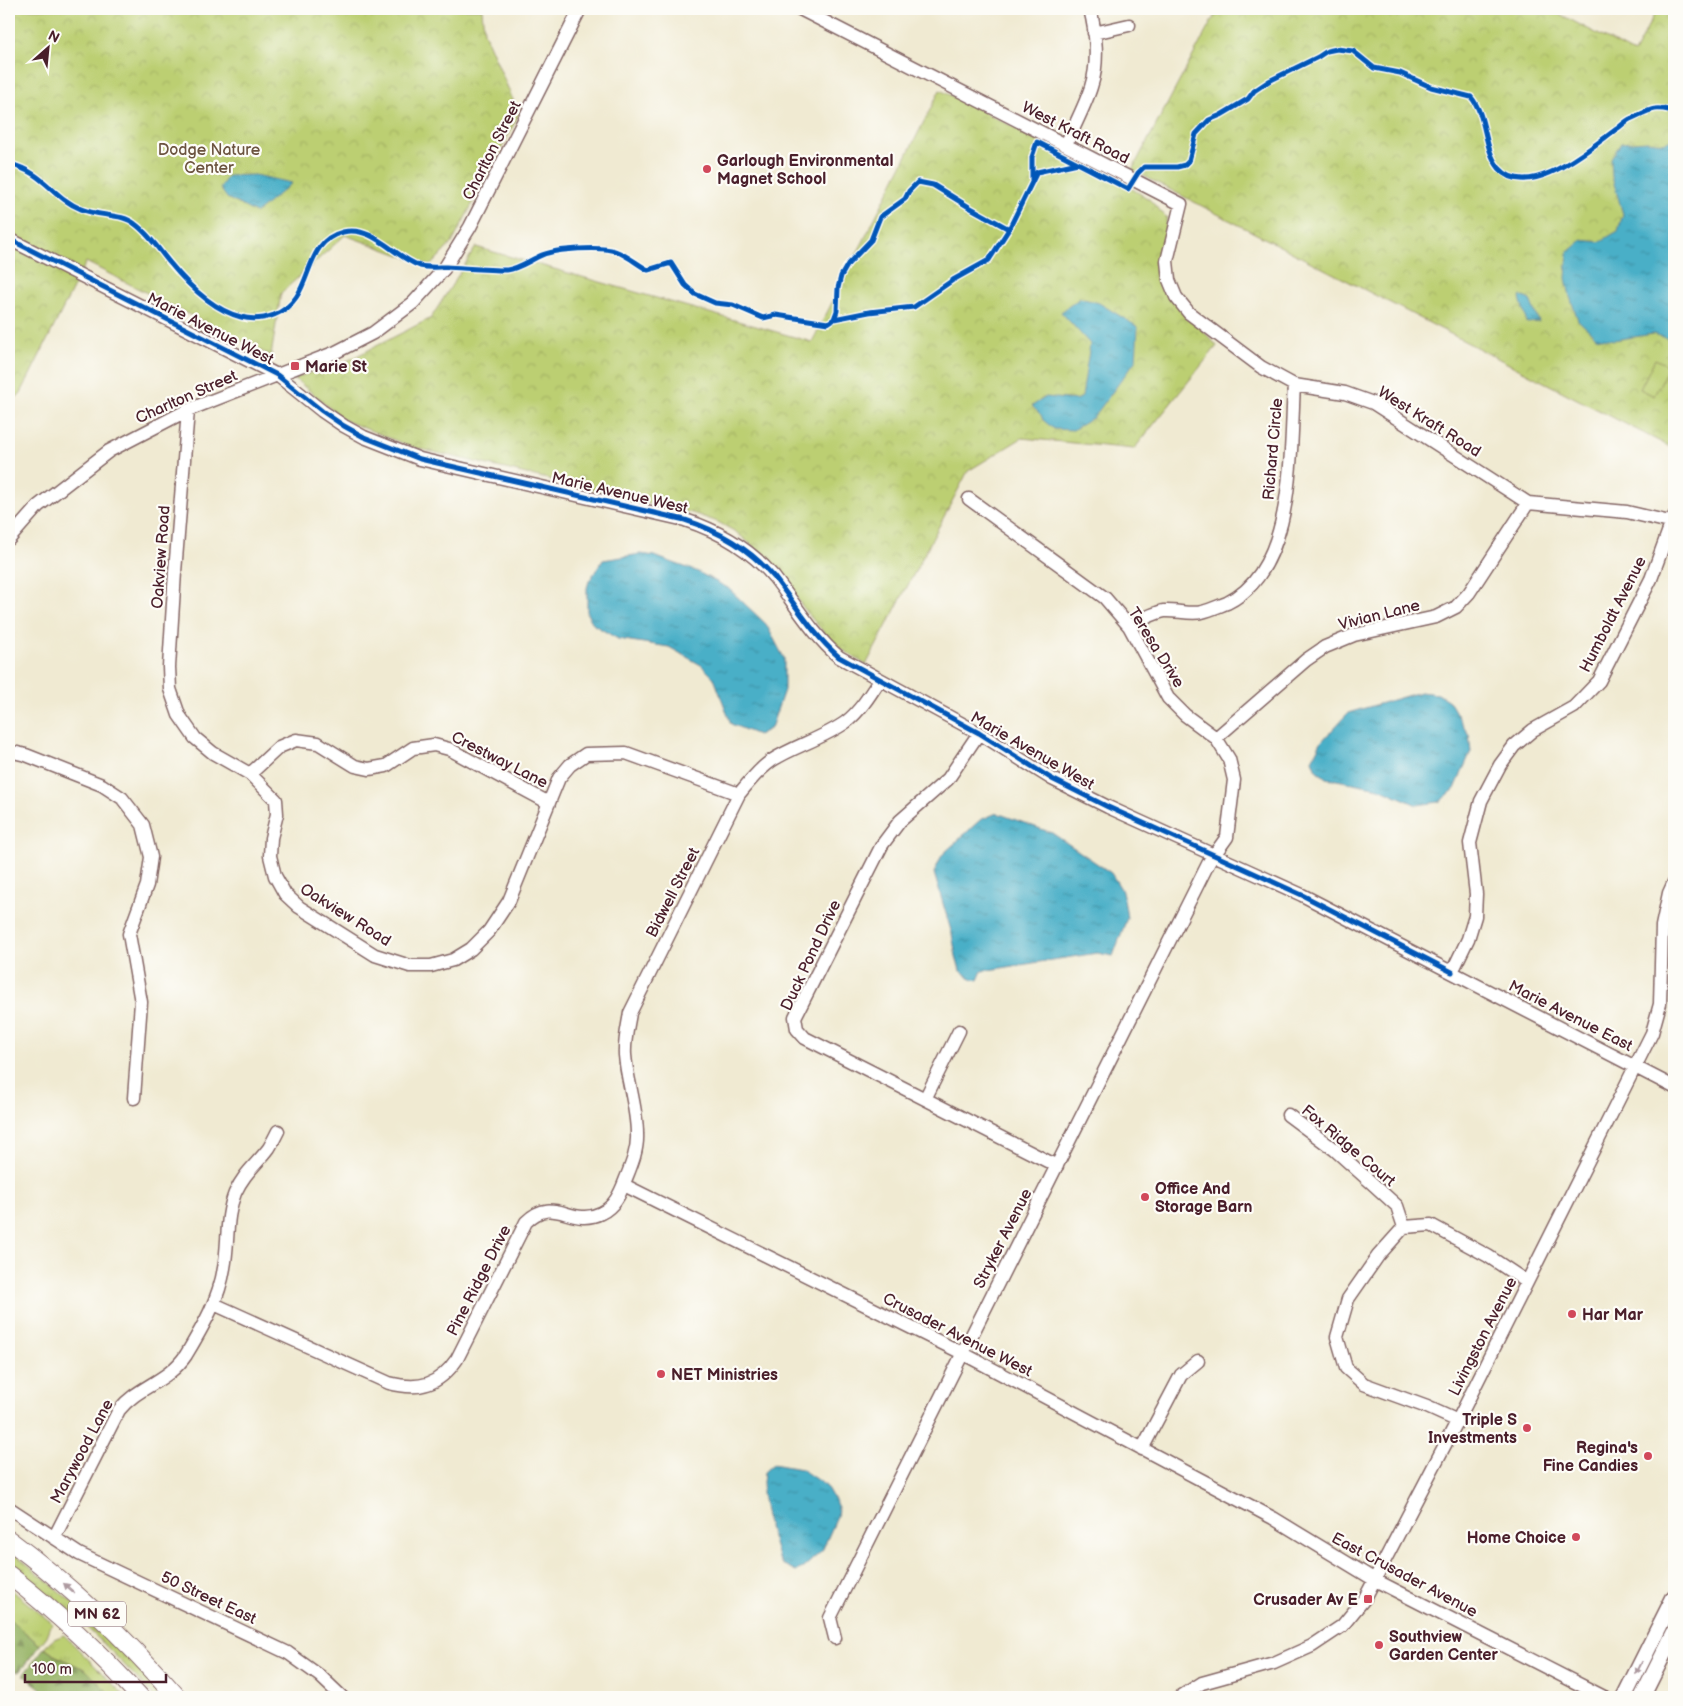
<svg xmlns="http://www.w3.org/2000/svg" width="1683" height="1706" viewBox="0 0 1683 1706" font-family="'Balsamiq Sans',sans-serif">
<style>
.grass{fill:url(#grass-tufts);stroke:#83774e}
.forest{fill:url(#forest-firs);stroke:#706848}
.park{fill:url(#park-crowns);stroke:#83774e}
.pitch{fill:#bccf72;stroke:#83774e}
.water{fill:url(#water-ripples);stroke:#496779}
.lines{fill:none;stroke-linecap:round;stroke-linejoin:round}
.minor-casing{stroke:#846665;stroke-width:15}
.major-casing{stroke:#846665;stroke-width:18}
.highway-casing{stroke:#846665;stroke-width:20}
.minor{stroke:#fff;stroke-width:12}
.major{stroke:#fff;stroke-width:15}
.highway{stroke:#fff;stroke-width:18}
.cycleway-casing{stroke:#fdfcf7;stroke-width:8}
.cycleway{stroke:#0057b8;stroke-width:5}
.oneway{fill:#ae9aa0}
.poi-dot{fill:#d1495b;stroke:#fdfcf7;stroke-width:2}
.labels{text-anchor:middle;stroke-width:4.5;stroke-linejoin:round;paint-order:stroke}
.shield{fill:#fdfcf7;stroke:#806168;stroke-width:1}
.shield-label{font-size:15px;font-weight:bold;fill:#4a1f2b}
.street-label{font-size:16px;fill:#4a1f2b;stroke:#fdfcf7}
.park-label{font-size:16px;fill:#6c5440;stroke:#fdfcf7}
.poi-label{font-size:16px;font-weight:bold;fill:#4a1f2b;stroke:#fdfcf7;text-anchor:start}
</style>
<defs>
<pattern id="grass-tufts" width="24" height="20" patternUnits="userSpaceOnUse" patternTransform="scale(1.25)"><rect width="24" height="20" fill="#bccf72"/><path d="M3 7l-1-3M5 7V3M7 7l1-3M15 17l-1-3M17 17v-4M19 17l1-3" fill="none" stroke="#a3b163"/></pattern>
<pattern id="forest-firs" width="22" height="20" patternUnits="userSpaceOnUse" patternTransform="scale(1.25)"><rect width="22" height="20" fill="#95b264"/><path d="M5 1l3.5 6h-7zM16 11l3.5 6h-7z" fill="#7c9053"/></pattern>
<pattern id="park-crowns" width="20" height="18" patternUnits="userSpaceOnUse" patternTransform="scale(1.25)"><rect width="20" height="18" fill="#bccf72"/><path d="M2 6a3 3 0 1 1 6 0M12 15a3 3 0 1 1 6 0" fill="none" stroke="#a3b163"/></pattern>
<pattern id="water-ripples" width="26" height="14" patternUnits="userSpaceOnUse" patternTransform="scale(1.25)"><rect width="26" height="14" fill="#48afc7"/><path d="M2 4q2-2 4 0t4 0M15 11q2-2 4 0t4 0" fill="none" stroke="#3e8ea2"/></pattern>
</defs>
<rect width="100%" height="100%" fill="#fdfcf7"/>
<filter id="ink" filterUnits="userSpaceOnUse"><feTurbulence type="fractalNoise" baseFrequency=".02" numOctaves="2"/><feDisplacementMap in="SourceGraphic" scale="10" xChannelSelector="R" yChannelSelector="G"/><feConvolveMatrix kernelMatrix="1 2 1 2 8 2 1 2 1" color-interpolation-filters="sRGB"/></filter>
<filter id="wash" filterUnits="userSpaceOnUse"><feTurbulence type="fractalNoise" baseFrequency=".0096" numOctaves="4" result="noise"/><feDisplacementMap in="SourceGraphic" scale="20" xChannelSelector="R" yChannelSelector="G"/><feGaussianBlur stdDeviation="1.12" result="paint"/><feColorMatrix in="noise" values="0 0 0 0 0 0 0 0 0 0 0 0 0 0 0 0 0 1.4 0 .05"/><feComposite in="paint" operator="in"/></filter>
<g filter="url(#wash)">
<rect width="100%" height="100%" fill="#f0ead2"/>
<!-- grass -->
<path class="grass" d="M 9,1549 L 99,1625 L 168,1697 L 154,1697 C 123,1662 89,1628 53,1597 L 50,1600 L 9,1566 Z
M 9,1588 L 52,1623 L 47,1636 L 40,1645 L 9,1619 Z
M 64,1635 L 126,1697 L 113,1697 L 86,1670 L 56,1656 L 44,1648 L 54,1639 Z"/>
<!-- forest -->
<path class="forest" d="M 9,1619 L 40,1645 L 19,1672 L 9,1670 Z
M 44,1648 L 56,1656 L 86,1670 L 113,1697 L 52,1697 L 23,1675 Z"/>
<!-- park -->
<path class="park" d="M 9,9 L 482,9 L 484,32 L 519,114 L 452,243 L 430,266 L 345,235 L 281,293 L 271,356 L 86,262 L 21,393 L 9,405 Z
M 1218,9 L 1550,9 L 1634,53 L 1657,9 L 1674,9 L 1674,449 L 1132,170 Z
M 940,90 L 1107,174 L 1149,199 L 1167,218 L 1161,284 L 1217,346 L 1134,449 L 1022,438 L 968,471 L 866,665 L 834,644 L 809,615 L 767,558 L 736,532 L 718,522 L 692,513 L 412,447 L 344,420 L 294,378 L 345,362 L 431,318 L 476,247 L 812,342 Z"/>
<!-- pitch -->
<path class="pitch" d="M 1655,359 L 1669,366 L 1654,396 L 1640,389 Z"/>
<!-- water -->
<path class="water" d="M 1674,137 L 1674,340 L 1653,334 L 1614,340 L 1596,337 L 1578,320 L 1570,297 L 1566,278 L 1568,252 L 1582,240 L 1599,242 L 1618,231 L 1623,214 L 1612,177 L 1611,158 L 1621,143 L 1647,141 L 1664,143 Z
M 253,175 L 255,175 L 292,183 L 256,213 L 227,198 L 220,188 L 228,176 Z
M 1521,296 L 1530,300 L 1539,322 L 1527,323 L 1520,298 Z
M 1080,298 L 1099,303 L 1138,327 L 1136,360 L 1094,417 L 1073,430 L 1054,429 L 1043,420 L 1041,415 L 1032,406 L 1046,397 L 1076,400 L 1082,397 L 1090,344 L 1061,312 Z
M 641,554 L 654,556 L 696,571 L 728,588 L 766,624 L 784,658 L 784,690 L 771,728 L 758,735 L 731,724 L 714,678 L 701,665 L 669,647 L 618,639 L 594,625 L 587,614 L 587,588 L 589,581 L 603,560 Z
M 1420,692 L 1438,694 L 1449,701 L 1469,735 L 1471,751 L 1455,789 L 1439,802 L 1417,805 L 1379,788 L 1326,778 L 1316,770 L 1312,760 L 1321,742 L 1348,713 Z
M 997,813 L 1052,833 L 1111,873 L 1121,889 L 1124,899 L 1127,918 L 1113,956 L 1097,953 L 982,971 L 978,980 L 970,978 L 960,970 L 956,956 L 952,934 L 934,873 L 942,855 L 980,820 Z
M 773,1464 L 801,1469 L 826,1486 L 838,1507 L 837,1517 L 822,1551 L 803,1568 L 796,1571 L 782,1564 L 778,1557 L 766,1517 L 762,1493 L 764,1472 Z"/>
</g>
<g filter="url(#ink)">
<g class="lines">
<defs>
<path id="minor" d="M 800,9 L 1181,204 L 1167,261 L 1169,280 L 1176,297 L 1189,313 L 1261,367 L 1294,385 L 1345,393 L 1373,403 L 1528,503 L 1627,512 L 1674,523
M 1094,33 L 1129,25
M 1066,145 C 1074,126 1085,106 1091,87 C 1099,63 1096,32 1090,9
M 9,239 L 277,375 L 322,411 L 344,426 L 364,437 L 420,459 L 685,520 C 719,531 750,549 774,577 C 795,604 813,635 839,657 L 979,733 L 1052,779 L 1108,807 L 1302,895 L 1674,1087
M 188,410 L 175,572 L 169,667 L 170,689 L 179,715 L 195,738 L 213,753 L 250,774 L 276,800 L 277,814 L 271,838 L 270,856 L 275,876 L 285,894 L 299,907 L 375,955 L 410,966 L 431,966 L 453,960 L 471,949 L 489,931 L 509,901 L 559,778 L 570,765 L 586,754 L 626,753 L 739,794
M 9,539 L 38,506 L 109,451 L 188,410 L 336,352 L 373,333 L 413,303 L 444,269 L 470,227 L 580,9
M 1129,626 C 1139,621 1153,613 1164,611 C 1176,610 1190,615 1202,612 C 1210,610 1219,606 1227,603 C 1296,570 1290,450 1294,385
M 979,733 L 948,779 L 900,821 L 882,845 L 795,1017 L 797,1029 L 805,1038 L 1057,1166
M 1216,738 L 1306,660 L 1325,647 L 1354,635 L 1436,617 L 1456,607 L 1469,593 L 1528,503
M 9,751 L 26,755 L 102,785 L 122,798 L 143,825 L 151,857 L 147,885 L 129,934 L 141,1002 L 134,1098
M 250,774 L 279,747 L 296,740 L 318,743 L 355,766 L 369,769 L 386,766 L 413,748 L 434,745 L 449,749 L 549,803
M 1452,972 L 1468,939 L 1475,916 L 1476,894 L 1470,843 L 1481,801 L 1500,765 L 1514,746 L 1533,730 L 1574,707 L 1599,681 L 1651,579 L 1674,516
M 925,1099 L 959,1031
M 1288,1115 L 1335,1150 L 1374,1185 L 1397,1206 L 1404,1227
M 624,1185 L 962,1353 L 1273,1518 L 1375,1580 L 1604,1697
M 214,1304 L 389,1383 C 420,1391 439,1385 457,1359 L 526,1222 C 554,1194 571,1228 601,1213 C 614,1207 620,1194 625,1181 C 631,1166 638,1150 637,1134 C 637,1107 627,1081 625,1055 C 624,1041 628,1026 630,1013 L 739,794 C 749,782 758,770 771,761 C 794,746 822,739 846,722 C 860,711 870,695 879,681
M 1458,1421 L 1427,1407 L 1364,1384 L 1346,1368 L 1337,1337 L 1348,1299 L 1378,1256 L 1404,1227 L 1431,1225 L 1488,1256 L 1527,1282
M 1142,1449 L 1181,1375 L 1198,1361
M 9,1508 L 79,1554 L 288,1653 L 320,1676 L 342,1697
M 54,1538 L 119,1410 C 138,1386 168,1382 186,1355 C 202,1328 219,1300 224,1268 C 229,1243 225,1218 235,1193 C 244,1173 257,1164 269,1148 C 272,1143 275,1137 278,1131
M 835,1638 L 830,1618 L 1209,862 L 1227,837 L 1234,780 L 1229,759 L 1216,738 L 1185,715 L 1168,698 L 1129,626 L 1105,598 L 969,499
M 1180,1697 L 1202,1683 L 1274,1663 L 1312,1646 L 1342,1626 L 1365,1598 L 1460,1416 L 1652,1033 L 1660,1004 L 1662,926 L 1669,893 L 1674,882"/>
<path id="major" d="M 1624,1697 L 1674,1597
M 1642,1697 L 1674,1633"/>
<path id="highway" d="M 9,1540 C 71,1586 126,1639 177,1697
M 9,1575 C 56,1612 100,1653 140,1697"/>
</defs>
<!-- minor casing -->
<use href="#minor" class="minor-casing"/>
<!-- major casing -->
<use href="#major" class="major-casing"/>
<!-- highway casing -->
<use href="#highway" class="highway-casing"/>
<!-- minor -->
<use href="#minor" class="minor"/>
<!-- major -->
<use href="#major" class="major"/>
<!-- highway -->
<use href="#highway" class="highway"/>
<defs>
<path id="cycleway" d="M 9,164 C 44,172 52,197 81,209 C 99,217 122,213 135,224 C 149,234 159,250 170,263 C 188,285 213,310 241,317 C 252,320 263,319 274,315 C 317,298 299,243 343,232 C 373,225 394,257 420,266 C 428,268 438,267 446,267 C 466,268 487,270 507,270 C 520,268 530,260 542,255 C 556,249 601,246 615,251 C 627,255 637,264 648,270 L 671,263 L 685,285 L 695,294 L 715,303 L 733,305 L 763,318 L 776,315 L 828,323 L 834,319 L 869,312 L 914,307 L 953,280 L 989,260 L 1009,229 L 1037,172 L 1078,163
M 1032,181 L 1032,157 L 1037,142 L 1128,189 L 1138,173 L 1144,167 L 1177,167 L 1185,165 L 1189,161 L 1196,134 L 1209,120 L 1221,115 L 1248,99 L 1254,91 L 1269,81 L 1318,57 L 1327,51 L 1337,49 L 1353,51 L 1374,68 L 1400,73 L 1431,87 L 1471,97 C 1487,116 1483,148 1499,168 C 1529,203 1592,146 1618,128 C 1622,125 1626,121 1630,119 C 1637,116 1648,110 1655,109 C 1661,108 1668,110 1674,111
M 9,239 L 277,375 L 322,411 L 344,426 L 364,437 L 420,459 L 685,520 C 719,531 750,549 774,577 C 795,604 813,635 839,657 L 979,733 L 1052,779 L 1108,807 L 1302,895 L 1452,972
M 834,319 L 837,311 L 838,288 L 841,276 L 848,264 L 871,240 L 880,217 L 905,199 L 909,191 L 918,182 L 933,185 L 969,207 L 1009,229"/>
</defs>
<!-- cycleway casing -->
<use href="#cycleway" class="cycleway-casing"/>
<!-- cycleway -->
<use href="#cycleway" class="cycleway"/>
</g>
<!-- one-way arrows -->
<defs><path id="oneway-solid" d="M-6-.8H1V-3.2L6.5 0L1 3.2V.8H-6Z" transform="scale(1.25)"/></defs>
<g class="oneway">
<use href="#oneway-solid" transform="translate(69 1588) rotate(-139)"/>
<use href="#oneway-solid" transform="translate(1639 1668) rotate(117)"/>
</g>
</g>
<!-- markers -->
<g class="poi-dot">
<circle cx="707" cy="169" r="5"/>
<rect x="290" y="361" width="10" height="10" rx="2.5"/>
<circle cx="1145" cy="1197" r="5"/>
<circle cx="1572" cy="1314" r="5"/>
<circle cx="661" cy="1374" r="5"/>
<circle cx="1527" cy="1428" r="5"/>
<circle cx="1648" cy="1456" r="5"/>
<circle cx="1576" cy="1537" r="5"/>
<rect x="1363" y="1594" width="10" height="10" rx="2.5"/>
<circle cx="1379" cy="1645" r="5"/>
</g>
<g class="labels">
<!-- shield labels -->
<rect class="shield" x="68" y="1601.5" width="58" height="25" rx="4"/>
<g class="shield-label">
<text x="97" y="1619">MN 62</text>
</g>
<!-- street labels -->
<g class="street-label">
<text transform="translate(1076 132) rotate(27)" y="6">West Kraft Road</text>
<text transform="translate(491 150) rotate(-63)" y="6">Charlton Street</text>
<text transform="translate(211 328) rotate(27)" y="6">Marie Avenue West</text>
<text transform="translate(186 396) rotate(-24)" y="6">Charlton Street</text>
<text transform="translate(1430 421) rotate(32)" y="6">West Kraft Road</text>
<text transform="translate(1272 449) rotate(-85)" y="6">Richard Circle</text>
<text transform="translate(620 492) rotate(13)" y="6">Marie Avenue West</text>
<text transform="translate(160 557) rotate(-86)" y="6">Oakview Road</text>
<text transform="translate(1379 614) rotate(-14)" y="6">Vivian Lane</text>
<text transform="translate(1612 614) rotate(-63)" y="6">Humboldt Avenue</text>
<text transform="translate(1157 647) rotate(58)" y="6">Teresa Drive</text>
<text transform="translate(1033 750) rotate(30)" y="6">Marie Avenue West</text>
<text transform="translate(500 759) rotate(27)" y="6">Crestway Lane</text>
<text transform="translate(672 892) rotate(-63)" y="6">Bidwell Street</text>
<text transform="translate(346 914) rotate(32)" y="6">Oakview Road</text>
<text transform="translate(810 955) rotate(-65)" y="6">Duck Pond Drive</text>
<text transform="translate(1571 1015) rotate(27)" y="6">Marie Avenue East</text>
<text transform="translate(1349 1145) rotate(40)" y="6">Fox Ridge Court</text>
<text transform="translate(1002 1238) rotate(-63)" y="6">Stryker Avenue</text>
<text transform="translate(478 1280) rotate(-63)" y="6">Pine Ridge Drive</text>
<text transform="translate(958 1334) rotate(27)" y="6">Crusader Avenue West</text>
<text transform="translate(1482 1336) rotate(-63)" y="6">Livingston Avenue</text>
<text transform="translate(81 1451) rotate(-62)" y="6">Marywood Lane</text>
<text transform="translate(1405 1574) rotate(28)" y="6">East Crusader Avenue</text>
<text transform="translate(209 1597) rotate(25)" y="6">50 Street East</text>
</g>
<!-- park labels -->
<g class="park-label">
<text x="209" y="155">Dodge Nature<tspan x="209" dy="18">Center</tspan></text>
</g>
<!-- poi labels -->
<g class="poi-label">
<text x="717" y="166">Garlough Environmental<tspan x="717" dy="18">Magnet School</tspan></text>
<text x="305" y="372">Marie St</text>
<text x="1155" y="1194">Office And<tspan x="1155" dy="18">Storage Barn</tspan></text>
<text x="1582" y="1320">Har Mar</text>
<text x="671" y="1380">NET Ministries</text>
<text x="1517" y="1425" text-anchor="end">Triple S<tspan x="1517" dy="18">Investments</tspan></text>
<text x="1638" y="1453" text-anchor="end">Regina's<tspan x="1638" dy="18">Fine Candies</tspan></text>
<text x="1566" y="1543" text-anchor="end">Home Choice</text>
<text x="1358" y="1605" text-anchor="end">Crusader Av E</text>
<text x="1389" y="1642">Southview<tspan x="1389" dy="18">Garden Center</tspan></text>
</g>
</g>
<!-- margin -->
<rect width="1683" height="1706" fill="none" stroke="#fdfcf7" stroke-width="30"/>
<!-- north arrow -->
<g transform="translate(48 48) rotate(27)" stroke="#fdfcf7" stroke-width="4" paint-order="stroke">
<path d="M0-4L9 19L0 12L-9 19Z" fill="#4a1f2b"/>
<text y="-8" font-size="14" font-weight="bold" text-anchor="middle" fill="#4a1f2b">N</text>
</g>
<!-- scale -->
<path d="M25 1674v8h141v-8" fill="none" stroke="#4a1f2b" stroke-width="2.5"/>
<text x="32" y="1674" font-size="15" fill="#4a1f2b" stroke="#fdfcf7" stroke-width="4" paint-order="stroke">100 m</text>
</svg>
